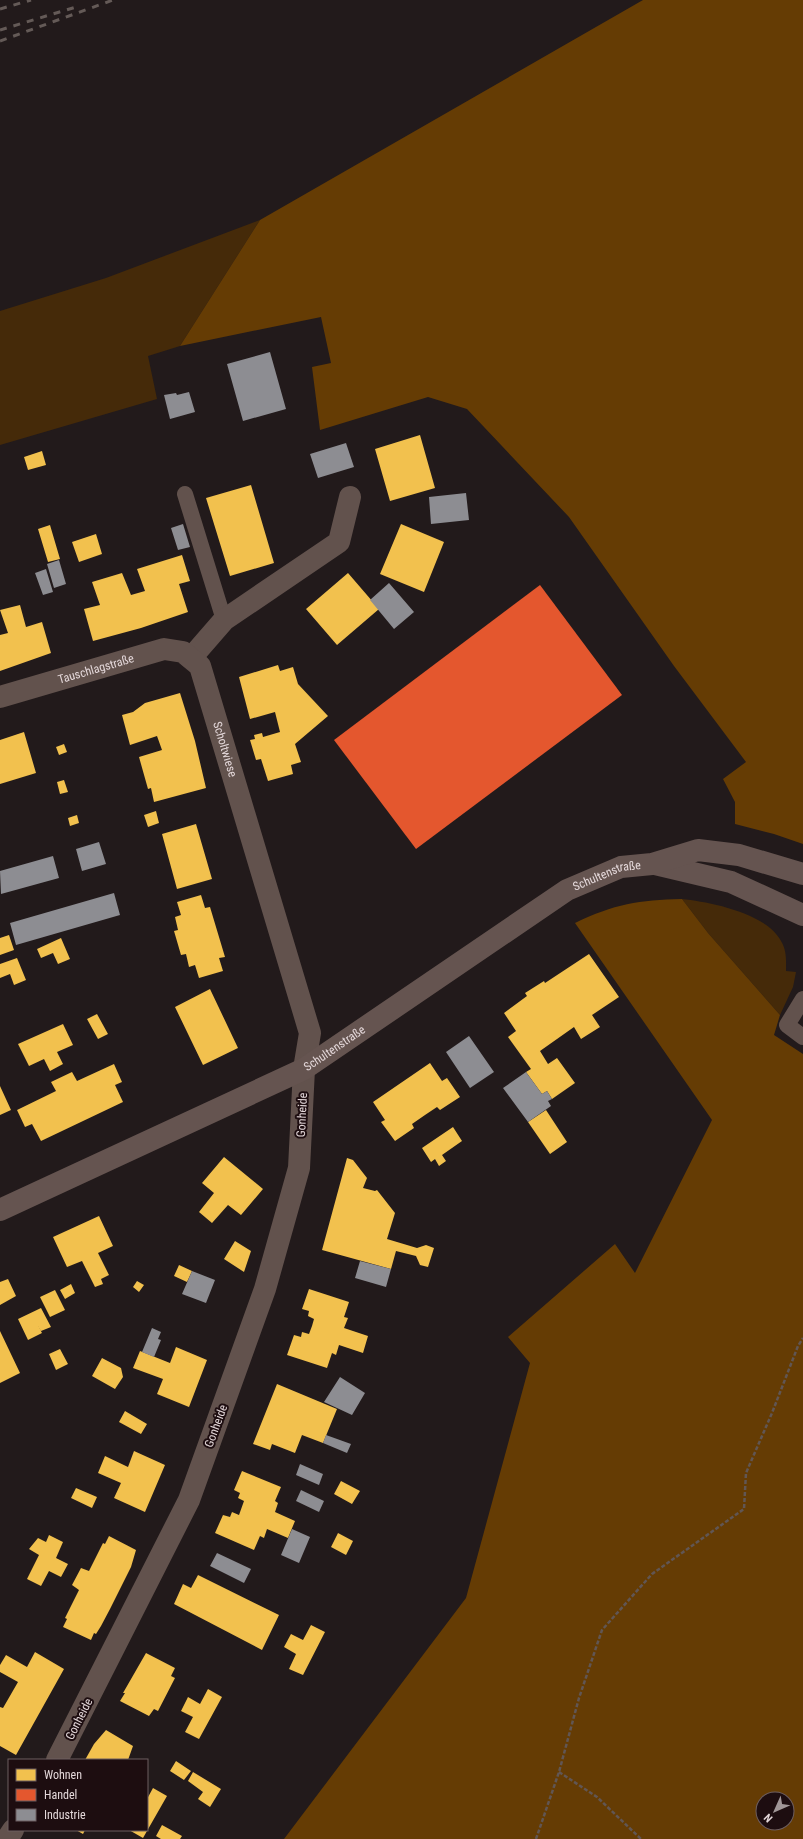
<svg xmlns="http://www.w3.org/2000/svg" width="803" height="1839" viewBox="0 0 803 1839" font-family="'Roboto Condensed',sans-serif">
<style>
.green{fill:#452a09}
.forest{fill:#653c04;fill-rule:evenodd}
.homes{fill:#f2c14e}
.shops{fill:#e4572e}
.industry{fill:#8d8d92}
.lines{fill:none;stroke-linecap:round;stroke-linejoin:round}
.path{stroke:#615654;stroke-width:2.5;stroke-dasharray:4 2;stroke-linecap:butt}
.service{stroke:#62524d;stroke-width:16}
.minor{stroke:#62524d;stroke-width:22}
.secondary{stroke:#655450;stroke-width:22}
.rail{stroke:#645a57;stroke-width:3;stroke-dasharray:7 7;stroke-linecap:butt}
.labels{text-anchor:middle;stroke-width:4;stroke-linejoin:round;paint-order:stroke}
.street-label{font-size:12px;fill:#e4d8da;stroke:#1d0d10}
</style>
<rect width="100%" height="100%" fill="#221a1b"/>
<!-- green -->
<path class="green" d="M 260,220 L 180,346 L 148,356 L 157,399 L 0,445 L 0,311 L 106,278 Z
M 682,899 C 710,902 766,913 781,941 C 787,951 786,960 786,971 L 796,972 L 793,987 L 780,1015 L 708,933 Z"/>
<!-- forest -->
<path class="forest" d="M 643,0 L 803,0 L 803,844 L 774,834 L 735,824 L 735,802 L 723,779 L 746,762 L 674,666 L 569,517 L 467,409 L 428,397 L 320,430 L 312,367 L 331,363 L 321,317 L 180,346 L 260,220 Z
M 682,899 L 708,933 L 780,1015 L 774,1035 L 803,1054 L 803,1839 L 284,1839 L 466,1598 L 530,1363 L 508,1337 L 615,1244 L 635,1273 L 712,1120 L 575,923 C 614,904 639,900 682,899 ZM 763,1799 L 787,1799 L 787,1823 L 763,1823 Z"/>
<!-- homes -->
<path class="homes" d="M 420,435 L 435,488 L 390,501 L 375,449 Z
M 42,451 L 46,465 L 28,470 L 24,457 Z
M 251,485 L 274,563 L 230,576 L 206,498 Z
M 401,524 L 444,542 L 424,592 L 380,574 Z
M 50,525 L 60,559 L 48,562 L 38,529 Z
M 96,534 L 102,554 L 79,562 L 72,542 Z
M 182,555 L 190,581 L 179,584 L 188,612 L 141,628 L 93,641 L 84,609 L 100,605 L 92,582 L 122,573 L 131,595 L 145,591 L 137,569 Z
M 348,573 L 379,609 L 337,645 L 306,609 Z
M 20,605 L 26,627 L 42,622 L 51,653 L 0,671 L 0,635 L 8,633 L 0,610 Z
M 278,665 L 280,671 L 293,667 L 298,684 L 328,716 L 295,744 L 301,762 L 291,765 L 293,774 L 268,781 L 261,759 L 256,760 L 250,740 L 255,739 L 254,735 L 262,733 L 263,737 L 280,732 L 275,712 L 250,719 L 239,677 Z
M 180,693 L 195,741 L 206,788 L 154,802 L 151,788 L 148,789 L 139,757 L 162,750 L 157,736 L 130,745 L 122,715 L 133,712 L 145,703 Z
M 24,732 L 36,773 L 0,784 L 0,740 Z
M 64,744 L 67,752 L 59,755 L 56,747 Z
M 64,780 L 68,792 L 60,794 L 57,782 Z
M 156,811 L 159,823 L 148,827 L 144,815 Z
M 77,815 L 79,823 L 70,826 L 68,818 Z
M 196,824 L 212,879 L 177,889 L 162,834 Z
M 201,895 L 205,908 L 210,907 L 225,957 L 219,958 L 223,971 L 199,978 L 195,965 L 189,967 L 186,954 L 181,955 L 174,931 L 178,930 L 175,917 L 181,915 L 177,902 Z
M 9,935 L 14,950 L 0,955 L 0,938 Z
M 61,938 L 70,959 L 58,964 L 53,953 L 41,958 L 37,949 Z
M 589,954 L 619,997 L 592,1015 L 600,1027 L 581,1039 L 574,1027 L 540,1051 L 548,1064 L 557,1058 L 575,1083 L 552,1099 L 547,1091 L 542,1094 L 526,1072 L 531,1069 L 508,1037 L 516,1031 L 504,1013 L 527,996 L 525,993 L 544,981 L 545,983 Z
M 17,958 L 26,980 L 14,985 L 10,974 L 0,978 L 0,964 Z
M 210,989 L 238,1048 L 203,1065 L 175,1007 Z
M 97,1014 L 108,1034 L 98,1039 L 87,1019 Z
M 63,1024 L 73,1045 L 57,1052 L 63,1064 L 50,1071 L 44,1059 L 29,1066 L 18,1044 Z
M 430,1063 L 442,1081 L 447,1078 L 460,1097 L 440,1110 L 437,1107 L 425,1115 L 412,1124 L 414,1128 L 395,1141 L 381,1122 L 385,1120 L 373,1102 Z
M 114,1064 L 122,1082 L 115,1085 L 123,1102 L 41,1141 L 32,1124 L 25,1127 L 17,1110 L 56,1091 L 51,1082 L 72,1072 L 77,1081 Z
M 0,1086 L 11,1110 L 0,1115 Z
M 546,1110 L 567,1142 L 550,1154 L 528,1122 Z
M 453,1127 L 462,1141 L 442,1155 L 446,1161 L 439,1166 L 435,1159 L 431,1162 L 422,1148 Z
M 224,1157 L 263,1189 L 241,1215 L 228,1205 L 212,1223 L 199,1212 L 214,1193 L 202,1183 Z
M 347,1158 L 353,1160 L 367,1178 L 363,1188 L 375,1191 L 377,1190 L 395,1213 L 387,1239 L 417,1248 L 426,1245 L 434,1248 L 428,1267 L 420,1265 L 416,1256 L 396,1251 L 391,1269 L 322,1250 Z
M 99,1216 L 113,1246 L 98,1253 L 109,1275 L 101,1279 L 103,1284 L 95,1287 L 82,1261 L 67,1267 L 53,1237 Z
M 235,1241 L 251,1251 L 244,1272 L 224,1259 Z
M 179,1265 L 192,1271 L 187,1282 L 174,1276 Z
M 8,1279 L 16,1296 L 0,1305 L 0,1282 Z
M 137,1281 L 144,1285 L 139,1292 L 133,1287 Z
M 71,1284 L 75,1293 L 65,1299 L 60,1290 Z
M 309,1289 L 349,1302 L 344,1317 L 348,1318 L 344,1328 L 368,1336 L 363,1353 L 339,1345 L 336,1355 L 332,1353 L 327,1368 L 287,1355 L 294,1335 L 301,1337 L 302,1332 L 309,1334 L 312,1326 L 314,1319 L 308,1316 L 309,1311 L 302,1309 Z
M 55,1290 L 65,1310 L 50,1317 L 40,1297 Z
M 41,1308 L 51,1327 L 41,1331 L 37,1324 L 42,1333 L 28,1340 L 18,1319 Z
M 0,1331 L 20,1373 L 0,1383 Z
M 176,1347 L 207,1360 L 189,1407 L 157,1394 L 163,1379 L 133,1368 L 140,1351 L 170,1363 Z
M 60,1349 L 68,1364 L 56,1370 L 49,1354 Z
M 102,1358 L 121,1368 L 123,1377 L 115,1389 L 92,1376 Z
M 277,1384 L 337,1409 L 323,1443 L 302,1435 L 295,1453 L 272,1444 L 270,1450 L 253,1444 Z
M 125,1411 L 147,1424 L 141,1434 L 119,1422 Z
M 134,1451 L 165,1465 L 145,1512 L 114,1498 L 121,1483 L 98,1473 L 105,1456 L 128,1467 Z
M 242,1471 L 281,1487 L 275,1501 L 278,1503 L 275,1512 L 295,1521 L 288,1538 L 267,1529 L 264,1538 L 260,1536 L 254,1550 L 215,1533 L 223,1515 L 230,1517 L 232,1512 L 239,1515 L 244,1501 L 238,1498 L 240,1493 L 234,1490 Z
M 341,1481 L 360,1491 L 352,1504 L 334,1494 Z
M 76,1488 L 97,1497 L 92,1508 L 71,1498 Z
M 338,1533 L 353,1541 L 346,1555 L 331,1547 Z
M 49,1535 L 63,1542 L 56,1558 L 68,1564 L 61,1577 L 49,1571 L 41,1586 L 27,1579 L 39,1555 L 29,1549 L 38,1538 L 46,1542 Z
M 109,1536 L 136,1550 L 131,1567 L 110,1609 L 101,1626 L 96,1634 L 94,1633 L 91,1640 L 63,1627 L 67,1619 L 65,1618 L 79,1590 L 72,1585 L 81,1568 L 89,1571 L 103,1543 L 105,1544 Z
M 198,1575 L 279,1615 L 262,1650 L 174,1604 L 183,1584 L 191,1588 Z
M 311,1625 L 325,1632 L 303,1675 L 289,1669 L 296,1654 L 284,1647 L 291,1634 L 303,1640 Z
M 35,1652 L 64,1669 L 16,1755 L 0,1746 L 0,1707 L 3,1708 L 18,1682 L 0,1672 L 0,1665 L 6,1655 L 27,1667 Z
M 146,1653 L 175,1668 L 171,1676 L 175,1678 L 158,1711 L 154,1709 L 149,1716 L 120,1701 L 125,1693 L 123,1693 Z
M 208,1689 L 222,1697 L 199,1739 L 185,1732 L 193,1717 L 181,1711 L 188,1697 L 200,1704 Z
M 106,1730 L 133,1746 L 128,1760 L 85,1760 L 94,1744 Z
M 176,1761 L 191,1771 L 184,1780 L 170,1771 Z
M 193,1772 L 221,1789 L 210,1807 L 198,1799 L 203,1792 L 188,1781 Z
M 153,1788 L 167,1796 L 143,1838 L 129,1830 L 147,1830 L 147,1799 Z
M 162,1825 L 182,1836 L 180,1839 L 161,1839 L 156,1836 Z
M 76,1830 L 85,1830 L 83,1834 Z"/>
<!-- shops -->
<path class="shops" d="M 540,585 L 622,695 L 416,849 L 334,740 Z"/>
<!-- industry -->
<path class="industry" d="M 270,352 L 286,409 L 243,421 L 227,364 Z
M 189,392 L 195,412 L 170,419 L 164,395 L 176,393 L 177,395 Z
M 346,443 L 354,467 L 318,478 L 310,454 Z
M 466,493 L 469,520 L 431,524 L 429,497 Z
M 183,524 L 190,547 L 178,550 L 171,528 Z
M 59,560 L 66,584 L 54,588 L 47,564 Z
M 46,569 L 53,592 L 43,595 L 35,573 Z
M 389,583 L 414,612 L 394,629 L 370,600 Z
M 99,842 L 106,864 L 82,871 L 76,849 Z
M 53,856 L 59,878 L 1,894 L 0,871 Z
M 114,893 L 120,915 L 16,945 L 10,923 Z
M 469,1036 L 494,1072 L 470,1088 L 446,1052 Z
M 526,1072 L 542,1094 L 547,1091 L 552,1099 L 548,1101 L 551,1106 L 528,1122 L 503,1088 Z
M 360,1261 L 391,1269 L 386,1287 L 355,1278 Z
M 192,1271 L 215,1280 L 206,1303 L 182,1294 Z
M 152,1328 L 161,1332 L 158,1339 L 161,1340 L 154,1357 L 142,1352 Z
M 340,1377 L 365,1393 L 352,1415 L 324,1402 Z
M 326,1435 L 351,1444 L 347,1453 L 323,1443 Z
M 300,1464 L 323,1474 L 319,1485 L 296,1475 Z
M 301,1490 L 324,1501 L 319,1512 L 296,1501 Z
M 292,1529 L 310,1537 L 299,1563 L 281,1555 Z
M 217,1553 L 251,1569 L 244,1583 L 210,1566 Z"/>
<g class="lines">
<!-- path -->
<path class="path" d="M 559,1772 L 597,1797 L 641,1839
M 536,1839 L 559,1772 L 579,1698 L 602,1630 L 652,1574 L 744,1509 L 746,1473 L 772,1413 L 798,1346 L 803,1338"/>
<!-- service -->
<path class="service" d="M 185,494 L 224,620
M 803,999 L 787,1025 L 803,1037"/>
<!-- minor -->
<g class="minor">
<path d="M 191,658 L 224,620 L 339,542 L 350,497"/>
<path id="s1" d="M 0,697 L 164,649 L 183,652 L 200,666 L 310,1033 L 304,1069 L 299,1168 L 265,1289 L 189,1500 L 57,1760"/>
<path d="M 7,1839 L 13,1830"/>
</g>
<!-- secondary -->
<g class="secondary">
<path d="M 655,864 L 731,882 L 803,915"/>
<path id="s2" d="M 0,1210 L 304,1069 L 567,890 L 621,867 L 652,864 L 698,850 L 739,855 L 803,874"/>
</g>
<!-- rail -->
<path class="rail" d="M 0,9 L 31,0
M 0,30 L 76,7
M 0,41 L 113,0"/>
</g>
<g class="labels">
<!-- street labels -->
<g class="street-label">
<text dy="4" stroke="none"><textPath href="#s1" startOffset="100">Tauschlagstraße</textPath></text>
<text dy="4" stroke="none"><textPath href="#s1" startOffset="299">Scholtwiese</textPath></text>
<text dy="4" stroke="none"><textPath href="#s2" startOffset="696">Schultenstraße</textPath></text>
<text dy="4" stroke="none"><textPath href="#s2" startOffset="372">Schultenstraße</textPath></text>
<text transform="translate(302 1115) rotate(-87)" y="4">Gonheide</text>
<text transform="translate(216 1426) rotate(-70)" y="4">Gonheide</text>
<text transform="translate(79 1719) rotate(-63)" y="4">Gonheide</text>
</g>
</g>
<!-- legend -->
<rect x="8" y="1759" width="140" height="72" fill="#1d0d10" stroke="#6d5e61"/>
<rect x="16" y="1769" width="20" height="12" fill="#f2c14e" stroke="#6d5e61"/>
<text x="44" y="1779" font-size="12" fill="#e4d8da">Wohnen</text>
<rect x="16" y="1789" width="20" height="12" fill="#e4572e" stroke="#6d5e61"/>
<text x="44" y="1799" font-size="12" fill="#e4d8da">Handel</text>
<rect x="16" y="1809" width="20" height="12" fill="#8d8d92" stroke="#6d5e61"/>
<text x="44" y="1819" font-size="12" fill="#e4d8da">Industrie</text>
<!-- north arrow -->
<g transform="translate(775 1811) rotate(225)"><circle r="19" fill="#1d0d10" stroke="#6d5e61"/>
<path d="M0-3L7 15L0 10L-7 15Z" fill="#a09697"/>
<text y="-6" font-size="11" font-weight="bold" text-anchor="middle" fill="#e4d8da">N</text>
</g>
</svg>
